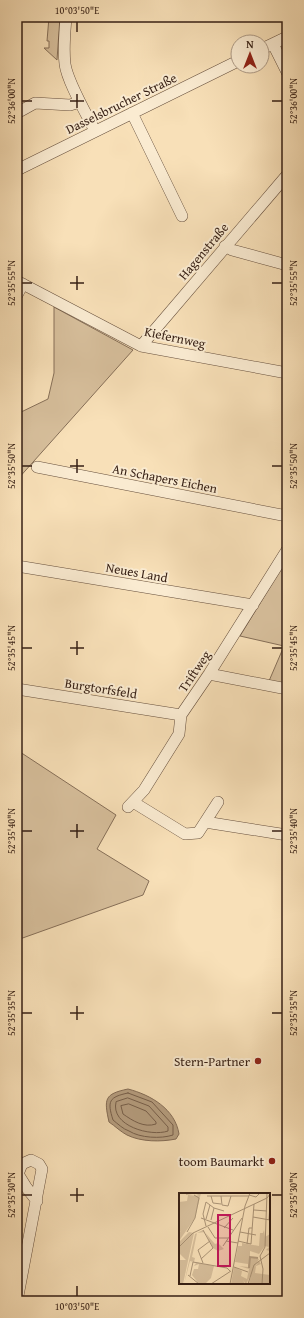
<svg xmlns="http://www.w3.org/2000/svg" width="304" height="1318" viewBox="0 0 304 1318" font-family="'Gentium Book Plus',serif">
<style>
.green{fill:#d7bf9c;stroke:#866f58}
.water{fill:#b69e80;stroke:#836b55}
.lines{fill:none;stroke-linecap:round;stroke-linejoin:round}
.shore{stroke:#765e4a;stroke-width:1}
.minor-casing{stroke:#664f3d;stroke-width:12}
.minor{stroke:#faebd1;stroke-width:11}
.ticks{fill:none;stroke:#361f14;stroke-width:1.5}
.poi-dot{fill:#8f2418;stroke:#faebd1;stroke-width:1.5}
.labels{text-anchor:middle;stroke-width:4;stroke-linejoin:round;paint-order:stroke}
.street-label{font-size:13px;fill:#361f14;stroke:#faebd1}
.poi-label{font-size:13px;fill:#361f14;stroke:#faebd1;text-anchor:end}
.inset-river{fill:none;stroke:#b69e80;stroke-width:2}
.inset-road{fill:none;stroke:#aa9376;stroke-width:1}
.view{fill:#c2185b;fill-opacity:0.15;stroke:#c2185b;stroke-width:2}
.inset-edge{fill:none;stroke:#361f14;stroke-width:2}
.neatline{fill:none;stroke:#361f14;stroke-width:1.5}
.ticks-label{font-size:10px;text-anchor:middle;fill:#361f14}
</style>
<rect width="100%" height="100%" fill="#f8e0b8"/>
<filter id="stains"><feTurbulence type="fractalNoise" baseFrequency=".005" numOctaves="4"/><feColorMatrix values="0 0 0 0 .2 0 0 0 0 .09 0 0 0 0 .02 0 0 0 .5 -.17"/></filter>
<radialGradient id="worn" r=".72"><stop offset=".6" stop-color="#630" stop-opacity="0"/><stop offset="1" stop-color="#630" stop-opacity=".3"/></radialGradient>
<!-- green -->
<path class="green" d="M 49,17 L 60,17 L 57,60 L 44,48 L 49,48 L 49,41 L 47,41 Z
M 54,307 L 133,350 L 17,480 L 17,414 L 48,399 L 54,373 Z
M 287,559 L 287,685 L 269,681 L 284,646 L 240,636 Z
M 17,750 L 116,815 L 97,849 L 149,881 L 143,895 L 17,940 Z"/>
<!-- water -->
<path class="water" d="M 128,1089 C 151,1095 175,1109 179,1134 L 176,1139 C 161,1142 141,1142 127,1135 C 121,1132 115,1126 109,1122 C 104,1099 104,1094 128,1089 Z"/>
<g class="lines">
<!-- shore -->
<path class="shore" d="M 128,1093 L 152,1102 L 173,1125 L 173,1135 C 161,1139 140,1138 129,1131 C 123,1129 118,1124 113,1120 C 107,1101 109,1097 128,1093 Z
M 128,1098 L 149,1106 L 168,1127 L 168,1131 C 151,1137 110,1126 116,1102 Z
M 129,1104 L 146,1111 L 156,1122 L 156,1124 C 144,1128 133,1121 123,1114 L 121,1106 Z"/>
<defs>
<path id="minor" d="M 66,17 C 65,32 63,48 65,64 C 67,81 87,115 95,131
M 273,44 L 287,72
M 262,49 L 287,37
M 17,113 L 35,103 L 70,105 L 80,102
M 132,113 L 182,216
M 17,170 L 238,61
M 225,246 L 232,250 L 287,265
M 17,281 L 141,346 L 287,373
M 17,295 L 23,284
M 141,346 L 287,175
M 37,467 L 287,516
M 17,566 L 253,605
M 209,674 L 287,689
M 17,689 L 181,715
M 133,802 L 185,834 L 198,833 L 218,802
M 128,807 L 144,790 L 179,734 L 181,715 L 209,674 L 287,550
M 205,822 L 287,835
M 17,1301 L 42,1169 L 39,1164 L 31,1160 L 22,1164 L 18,1174 L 26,1187 L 37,1201"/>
</defs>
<!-- minor casing -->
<use href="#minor" class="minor-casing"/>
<!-- minor -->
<use href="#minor" class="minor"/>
</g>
<!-- ticks -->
<path class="ticks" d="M 77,22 L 77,32M 77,94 L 77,108M 22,101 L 32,101M 70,101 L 84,101M 272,101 L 282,101M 77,276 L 77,290M 22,283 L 32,283M 70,283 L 84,283M 272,283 L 282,283M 77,459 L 77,473M 22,466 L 32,466M 70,466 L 84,466M 272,466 L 282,466M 77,641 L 77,655M 22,648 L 32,648M 70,648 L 84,648M 272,648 L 282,648M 77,824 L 77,838M 22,831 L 32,831M 70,831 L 84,831M 272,831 L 282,831M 77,1006 L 77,1020M 22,1013 L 32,1013M 70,1013 L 84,1013M 272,1013 L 282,1013M 77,1188 L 77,1202M 22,1195 L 32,1195M 70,1195 L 84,1195M 272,1195 L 282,1195M 77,1286 L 77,1296"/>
<!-- markers -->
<g class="poi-dot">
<circle cx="258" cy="1061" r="4"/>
<circle cx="272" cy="1161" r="4"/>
</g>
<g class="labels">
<!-- street labels -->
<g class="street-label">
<text transform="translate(121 103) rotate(-26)" y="5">Dasselsbrucher Straße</text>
<text transform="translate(203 251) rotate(-50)" y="5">Hagenstraße</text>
<text transform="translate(175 337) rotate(12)" y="5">Kiefernweg</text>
<text transform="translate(165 478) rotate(11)" y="5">An Schapers Eichen</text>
<text transform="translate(137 572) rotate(10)" y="5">Neues Land</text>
<text transform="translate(194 671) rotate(-56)" y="5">Triftweg</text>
<text transform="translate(101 688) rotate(9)" y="5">Burgtorfsfeld</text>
</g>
<!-- poi labels -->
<g class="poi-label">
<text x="250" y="1066">Stern-Partner</text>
<text x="264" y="1166">toom Baumarkt</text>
</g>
</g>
<!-- overview -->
<g transform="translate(179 1193)">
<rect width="91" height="91" fill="#f8e0b8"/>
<path d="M 22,0 L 16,25 L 0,48 L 0,39 L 2,39 L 0,38 L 0,9 L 8,8 L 9,2 L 20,3 L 17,2 ZM 24,37 L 36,51 L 39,50 L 45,56 L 39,58 L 34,55 L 26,39 L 18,40 L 13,64 L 16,65 L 15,69 L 35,73 L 32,85 L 26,91 L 20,91 L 13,82 L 15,76 L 19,76 L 20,71 L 15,73 L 17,70 L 11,68 L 5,91 L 16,41 ZM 85,37 L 86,44 L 91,41 L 91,58 L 87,57 L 90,54 L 86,53 L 80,61 L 71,58 L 71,64 L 80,66 L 67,91 L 64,87 L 66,91 L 52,91 L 55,74 L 63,78 L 62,83 L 68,86 L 70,76 L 60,73 L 69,74 L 69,71 L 56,69 L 59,53 L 63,53 L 63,50 L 80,53 L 81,40 L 84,40 ZM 10,39 L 15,40 L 4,91 L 0,91 L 0,67 L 7,67 L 0,60 L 0,49 ZM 80,68 L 82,71 L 77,73 L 76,80 L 91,82 L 91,91 L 70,91 L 73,78 Z" fill="#d7bf9c"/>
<path class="inset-river" d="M 70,75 L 71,64 L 79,65"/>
<path class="inset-road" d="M 7,1 L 19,0M 70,2 L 77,4 L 81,0M 28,3 L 70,3M 32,3 L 34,10 L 42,11M 42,3 L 43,12 L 49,13 L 52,3M 75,17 L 88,18M 74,24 L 91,27M 22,25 L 54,37M 27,26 L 31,12M 32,27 L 35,15M 90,27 L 91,11M 27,33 L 24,21 L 27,9 L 35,15 L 45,18M 29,34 L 36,45 L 49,45M 45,35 L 54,25M 8,39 L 16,25 L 20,5 L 15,2M 61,39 L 77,42M 47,48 L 59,50M 59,48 L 72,51 L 75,11M 68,51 L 70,35 L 73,35M 44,53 L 63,25M 0,54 L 14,40 L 88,5 L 91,1M 22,66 L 34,55 L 24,37M 24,70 L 19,57 L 31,48M 55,74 L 69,79M 9,82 L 20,91M 11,83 L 14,69 L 48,75 L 51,78M 32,91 L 52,78M 51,91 L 66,13 L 71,0M 69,91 L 75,72 L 91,60M 83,91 L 84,76 L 81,63 L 86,54 L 88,0"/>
<path class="view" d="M 39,22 L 51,22 L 51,73 L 39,73 Z"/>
<rect width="91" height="91" class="inset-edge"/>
</g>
<!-- margin -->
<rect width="304" height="1318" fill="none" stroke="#f8e0b8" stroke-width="44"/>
<!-- north arrow -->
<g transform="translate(250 54)"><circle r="19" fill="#faebd1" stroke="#ac9985"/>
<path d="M0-3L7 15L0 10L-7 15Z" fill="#8f2418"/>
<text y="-6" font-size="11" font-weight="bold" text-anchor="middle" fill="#361f14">N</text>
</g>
<rect x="22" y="22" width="260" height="1274" class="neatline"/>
<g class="ticks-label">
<text x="77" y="14">10°03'50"E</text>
<text transform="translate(11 101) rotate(-90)" y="4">52°36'00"N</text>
<text transform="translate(293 101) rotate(-90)" y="4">52°36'00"N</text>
<text transform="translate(11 283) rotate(-90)" y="4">52°35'55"N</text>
<text transform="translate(293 283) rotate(-90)" y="4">52°35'55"N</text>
<text transform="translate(11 466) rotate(-90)" y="4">52°35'50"N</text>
<text transform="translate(293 466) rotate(-90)" y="4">52°35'50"N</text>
<text transform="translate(11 648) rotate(-90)" y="4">52°35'45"N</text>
<text transform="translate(293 648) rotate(-90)" y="4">52°35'45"N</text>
<text transform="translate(11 831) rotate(-90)" y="4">52°35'40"N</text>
<text transform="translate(293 831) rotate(-90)" y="4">52°35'40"N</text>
<text transform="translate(11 1013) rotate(-90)" y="4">52°35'35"N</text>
<text transform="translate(293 1013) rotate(-90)" y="4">52°35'35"N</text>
<text transform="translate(11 1195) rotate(-90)" y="4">52°35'30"N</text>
<text transform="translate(293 1195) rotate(-90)" y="4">52°35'30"N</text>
<text x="77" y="1310">10°03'50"E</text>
</g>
<rect width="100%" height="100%" filter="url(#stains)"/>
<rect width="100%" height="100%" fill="url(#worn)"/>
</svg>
